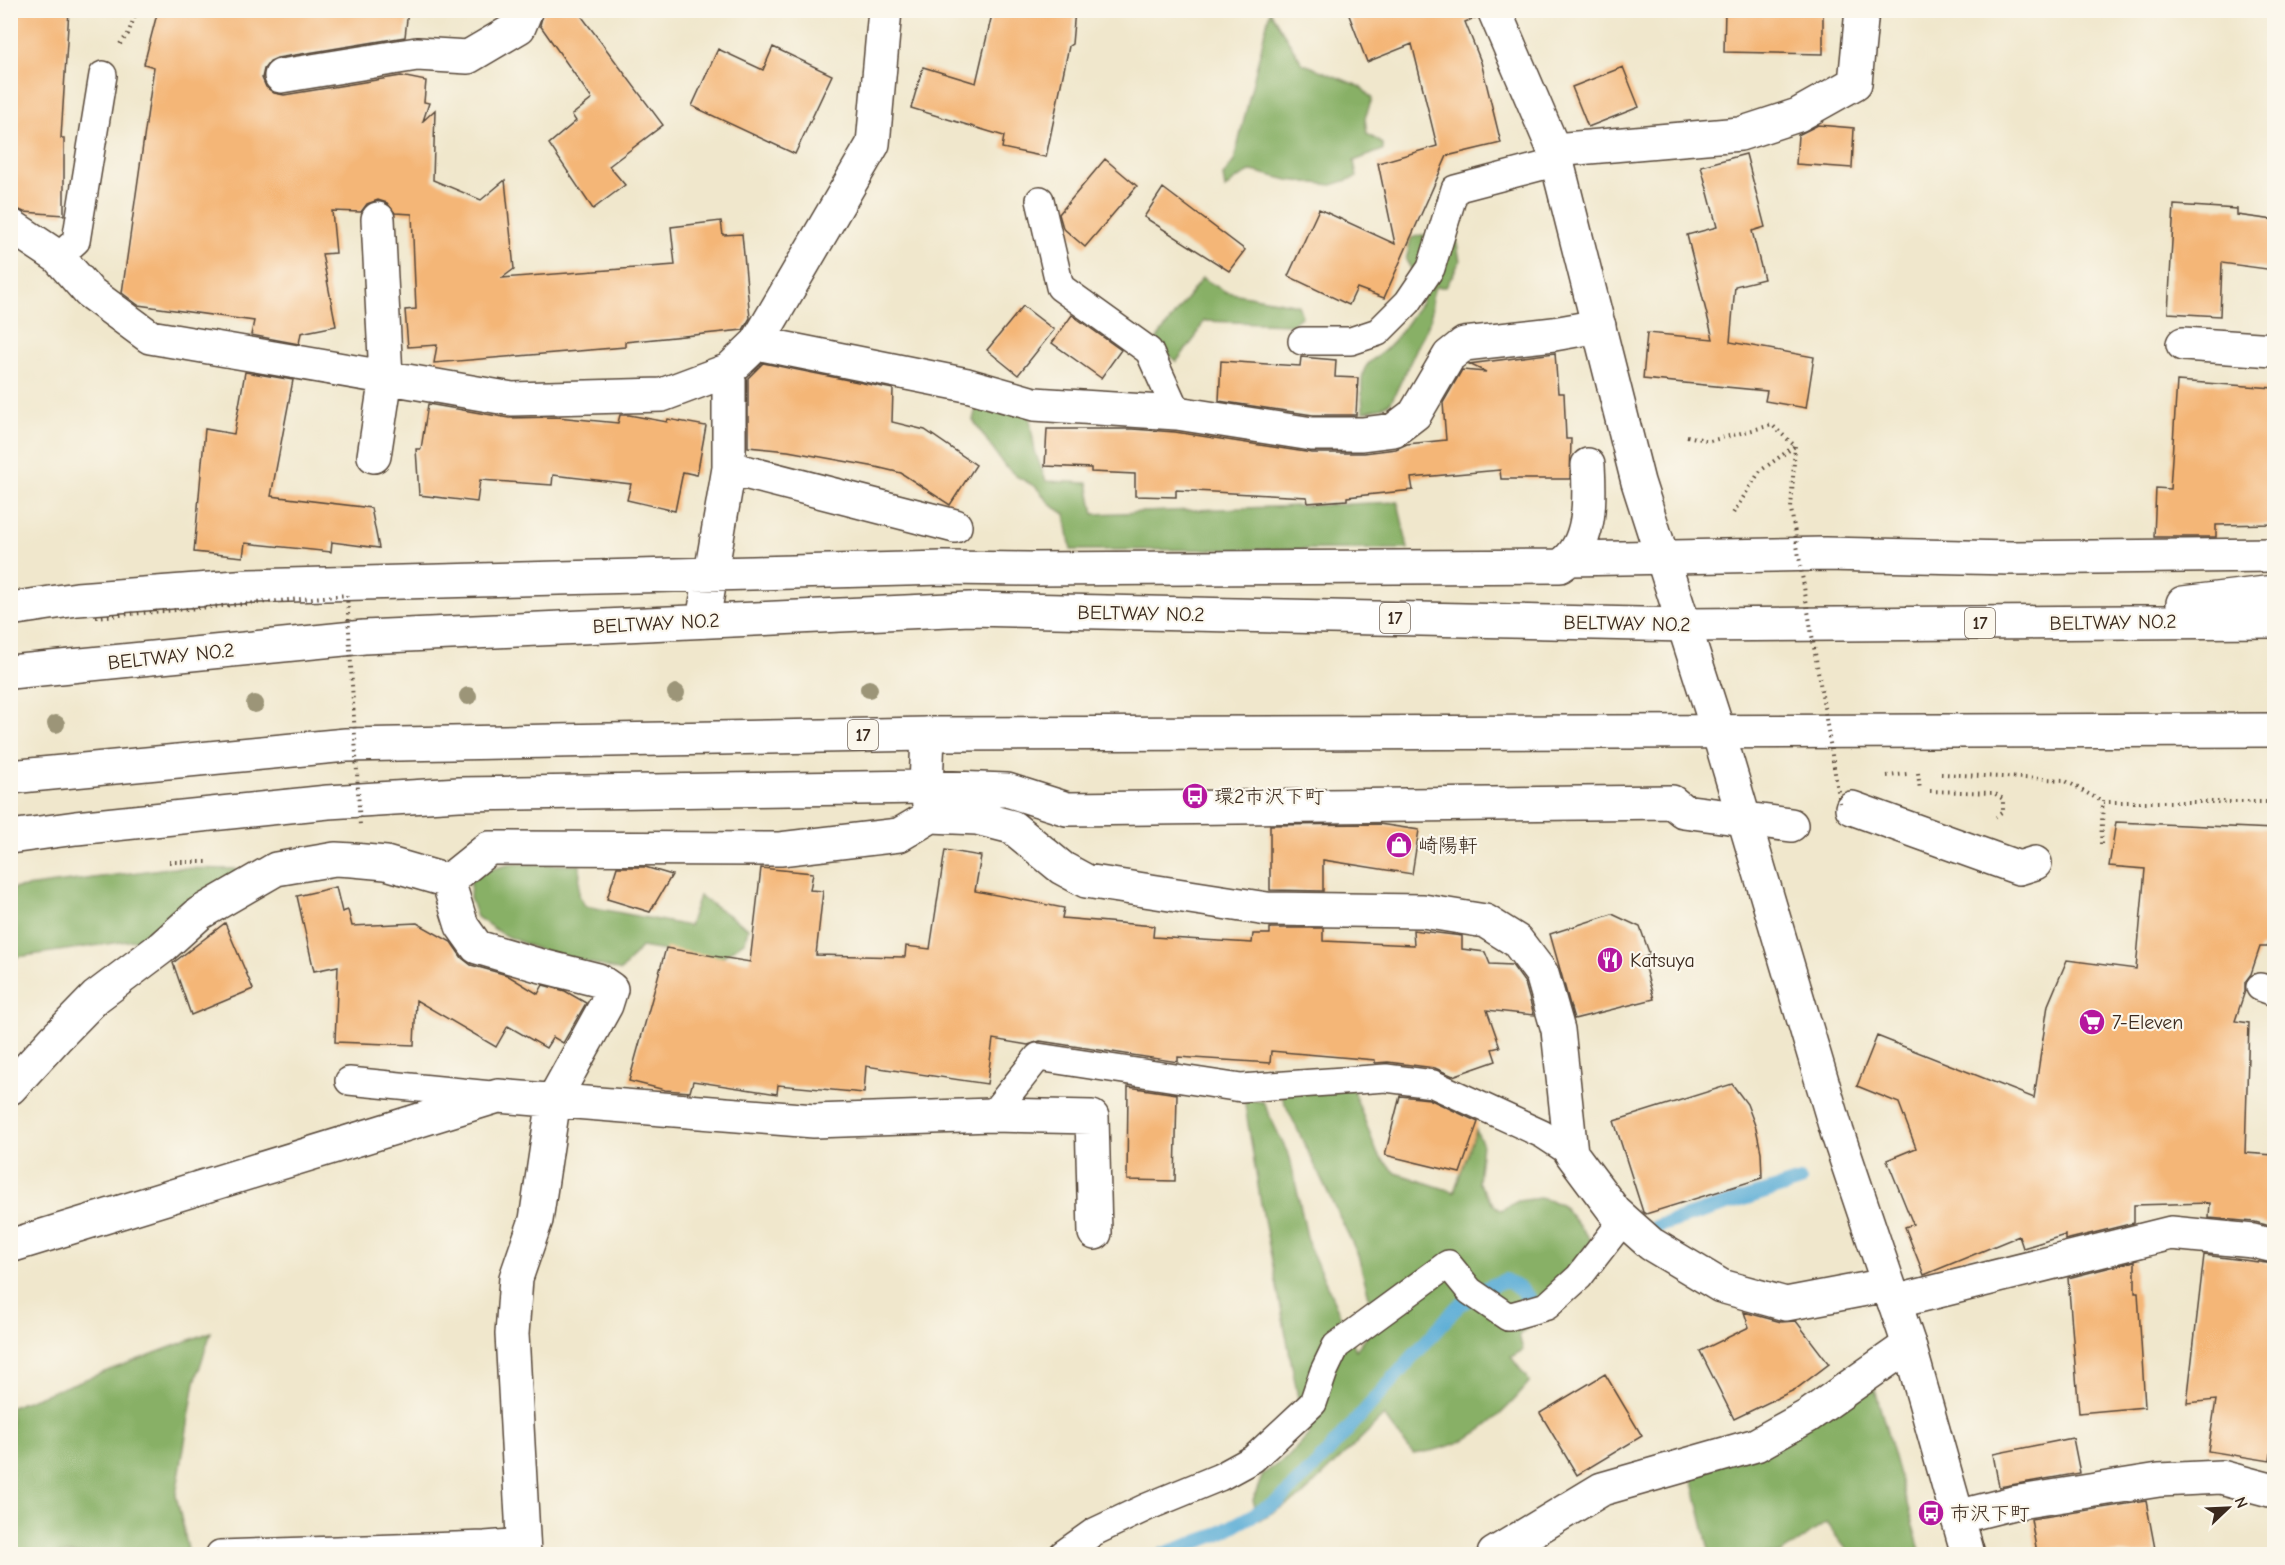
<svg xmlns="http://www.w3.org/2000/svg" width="2285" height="1565" viewBox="0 0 2285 1565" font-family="'Comic Neue','Klee One',sans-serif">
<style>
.forest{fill:#88b066;stroke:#626d42;stroke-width:1.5}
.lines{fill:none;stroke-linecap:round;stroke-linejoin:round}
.stream{stroke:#5badd6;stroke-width:14}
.building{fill:#f4b677}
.lane-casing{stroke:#564638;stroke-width:30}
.street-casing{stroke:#564638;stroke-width:36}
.secondary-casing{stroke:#564638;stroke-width:36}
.primary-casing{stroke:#564638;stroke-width:36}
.path{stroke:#564638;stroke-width:4;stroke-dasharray:1.5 4.5;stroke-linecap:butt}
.lane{stroke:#fff;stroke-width:27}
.street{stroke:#fff;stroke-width:33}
.secondary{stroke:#fff;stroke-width:33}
.primary{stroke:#fff;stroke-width:33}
.path-bridge{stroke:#564638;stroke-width:4;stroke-dasharray:1.5 4.5;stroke-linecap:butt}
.tree{fill:#9c9578}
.labels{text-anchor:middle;stroke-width:4.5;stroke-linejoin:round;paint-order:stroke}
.shield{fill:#fbf7ec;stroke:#75685c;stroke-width:1.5}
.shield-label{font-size:18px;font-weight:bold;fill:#3b2a1e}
.street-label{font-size:20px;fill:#3b2a1e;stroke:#fbf7ec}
.poi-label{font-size:20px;fill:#3b2a1e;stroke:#fbf7ec;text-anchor:start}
</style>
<rect width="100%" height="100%" fill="#fbf7ec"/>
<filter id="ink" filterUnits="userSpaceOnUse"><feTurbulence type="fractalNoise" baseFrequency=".0167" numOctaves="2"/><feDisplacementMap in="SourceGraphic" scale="12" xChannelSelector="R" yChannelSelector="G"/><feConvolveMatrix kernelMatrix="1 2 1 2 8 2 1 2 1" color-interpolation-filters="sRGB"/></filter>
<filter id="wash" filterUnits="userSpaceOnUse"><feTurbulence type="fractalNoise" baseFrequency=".008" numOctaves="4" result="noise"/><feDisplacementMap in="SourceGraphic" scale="24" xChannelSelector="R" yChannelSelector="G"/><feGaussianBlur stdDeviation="1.35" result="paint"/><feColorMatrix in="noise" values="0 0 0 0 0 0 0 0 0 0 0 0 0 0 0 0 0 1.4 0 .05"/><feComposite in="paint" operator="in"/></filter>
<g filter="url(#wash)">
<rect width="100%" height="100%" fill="#f0e7cc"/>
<!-- forest -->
<path class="forest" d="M 1270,11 L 1302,63 L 1361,87 L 1372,99 L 1365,118 L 1367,134 L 1383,144 L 1383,150 L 1354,161 L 1357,177 L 1332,185 L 1288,180 L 1252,171 L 1236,179 L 1225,189 L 1223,176 L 1234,161 Z
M 1421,235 L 1456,238 L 1460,261 L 1446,287 L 1435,287 L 1432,297 L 1431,319 L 1391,402 L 1380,408 L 1363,412 C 1363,401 1360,386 1363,374 C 1366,360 1379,357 1388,347 C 1401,333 1411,317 1422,301 L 1415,275 L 1406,260 L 1411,238 Z
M 1202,278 L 1226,292 L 1298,305 L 1302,316 L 1292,324 L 1204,321 L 1195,338 L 1176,362 L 1156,340 Z
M 979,396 L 1029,413 L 1035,452 L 1046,481 L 1088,483 L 1094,514 L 1398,502 L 1408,549 L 1071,550 L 1065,514 L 1051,505 L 1036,487 L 1016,476 L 1003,464 L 973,420 Z
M 512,864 L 580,865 L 579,895 L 585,906 L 689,926 L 699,896 L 748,928 L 745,941 L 718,960 L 641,947 L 621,971 L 537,949 L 502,934 L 477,917 L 470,898 L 471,881 L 483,871 Z
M 169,868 L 236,869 L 239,878 L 155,937 L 11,958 L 11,889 Z
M 1351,1085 L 1378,1155 L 1396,1173 L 1454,1192 L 1476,1130 L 1482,1143 L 1478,1182 L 1494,1205 L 1501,1210 L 1518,1201 L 1540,1198 L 1561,1204 L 1593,1243 L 1555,1305 L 1519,1335 L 1523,1350 L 1511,1357 L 1530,1382 C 1495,1424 1469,1447 1413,1454 L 1384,1416 L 1301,1497 L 1259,1520 L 1253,1500 L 1263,1474 L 1288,1457 L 1309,1434 L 1299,1403 L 1260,1198 L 1244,1099 L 1263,1102 L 1290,1158 L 1309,1246 L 1356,1350 L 1372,1329 L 1369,1297 L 1358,1255 L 1277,1087 Z
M 211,1332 L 195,1382 L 176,1495 L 189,1554 L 11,1554 L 11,1407 Z
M 1875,1389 L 1921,1554 L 1850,1554 L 1826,1523 L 1780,1554 L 1710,1554 L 1692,1478 Z"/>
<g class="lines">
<!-- stream -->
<path class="stream" d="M 1655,1227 L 1800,1181
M 1163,1554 L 1216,1535 L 1279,1501 L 1320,1461 L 1457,1307 L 1486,1288 L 1505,1280 L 1519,1288 L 1529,1298"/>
</g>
<g id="blocks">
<!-- building -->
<path class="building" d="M 10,10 L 69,10 L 61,138 L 64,138 L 64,215 L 24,212 L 10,206 Z
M 158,10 L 408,10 L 405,37 L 277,58 L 270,61 L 264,69 L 262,78 L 266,87 L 274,93 L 284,95 L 401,76 L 426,81 L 424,102 L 429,103 L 423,121 L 435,110 L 433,180 L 481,200 L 505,180 L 514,269 L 502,278 L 675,265 L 671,227 L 721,221 L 723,235 L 742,234 L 750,318 L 743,330 L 625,342 L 625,347 L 434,363 L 437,345 L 408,347 L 405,310 L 416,309 L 412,214 L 395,213 L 387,203 L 378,200 L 367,204 L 361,212 L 332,211 L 336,253 L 322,254 L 336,326 L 301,333 L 299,344 L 251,335 L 254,321 L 138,305 L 122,293 L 154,67 L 144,64 Z
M 544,10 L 577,10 L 663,125 L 609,166 L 625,185 L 593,209 L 549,144 L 576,121 L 572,115 L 592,99 L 540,25 Z
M 993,10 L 1075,10 L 1072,44 L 1069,46 L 1046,157 L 1002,148 L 1004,136 L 911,108 L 923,67 L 976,83 Z
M 1347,10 L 1476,10 L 1477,17 L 1465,22 L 1481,62 L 1501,143 L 1447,156 L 1384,298 L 1357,288 L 1349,305 L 1288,276 L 1319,209 L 1395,244 L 1378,163 L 1437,146 L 1412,44 L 1367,62 Z
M 1725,10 L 1823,10 L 1823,54 L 1724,52 Z
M 773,47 L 832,75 L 795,154 L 692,106 L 718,49 L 763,70 Z
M 1623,67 L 1639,107 L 1588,127 L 1572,87 Z
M 1818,125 L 1854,128 L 1852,168 L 1796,164 L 1798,135 Z
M 1746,154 L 1765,227 L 1752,231 L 1764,279 L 1735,286 L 1730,342 L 1814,357 L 1806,408 L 1765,401 L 1767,391 L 1643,379 L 1647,333 L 1713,339 L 1687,235 L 1717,227 L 1701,166 Z
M 1105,159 L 1137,186 L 1085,247 L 1063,228 L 1059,214 Z
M 1163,188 L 1245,250 L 1229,271 L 1144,217 Z
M 2174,205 L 2237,209 L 2237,215 L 2274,220 L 2274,270 L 2222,263 L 2220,316 L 2168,313 Z
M 1023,306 L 1054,330 L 1018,375 L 987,350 Z
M 1072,315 L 1121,350 L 1101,378 L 1052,343 Z
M 1555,353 L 1558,393 L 1564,393 L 1566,439 L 1571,439 L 1570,479 L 1501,479 L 1500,470 L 1411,478 L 1413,490 L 1347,497 L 1347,500 L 1308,503 L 1307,497 L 1176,490 L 1176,497 L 1135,496 L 1135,474 L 1091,472 L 1091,468 L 1045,466 L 1047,429 L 1132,429 L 1175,432 L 1312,453 L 1364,453 L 1396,449 L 1407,444 L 1446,440 L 1443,403 L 1462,370 L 1486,372 L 1469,364 Z
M 1301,357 L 1336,360 L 1335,377 L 1358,378 L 1356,415 L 1313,415 L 1219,401 L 1221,361 L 1300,366 Z
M 763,363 L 893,389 L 892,422 L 925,430 L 976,465 L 950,505 L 901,473 L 876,467 L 788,451 L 748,447 L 748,378 Z
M 245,372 L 293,380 L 271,496 L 371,508 L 379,548 L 332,542 L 331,552 L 245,543 L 243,557 L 194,552 L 205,429 L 234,434 Z
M 2177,381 L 2274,388 L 2274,524 L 2216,525 L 2216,537 L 2154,537 L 2156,488 L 2170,489 Z
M 428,404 L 509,418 L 557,417 L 618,423 L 620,415 L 629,415 L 667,422 L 668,419 L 706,426 L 697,475 L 683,472 L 675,511 L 627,500 L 631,484 L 553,475 L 552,485 L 480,480 L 477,502 L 419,495 L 416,449 L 421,449 Z
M 2116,822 L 2274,829 L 2274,937 L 2270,936 L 2268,947 L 2260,947 L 2251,974 L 2245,982 L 2245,991 L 2235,1021 L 2249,1023 L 2245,1153 L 2274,1155 L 2274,1227 L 2255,1222 L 2209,1218 L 2210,1203 L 2134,1205 L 2134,1223 L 2065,1240 L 2065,1235 L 2023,1248 L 2019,1236 L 1924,1275 L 1905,1227 L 1913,1224 L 1887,1160 L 1916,1148 L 1899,1103 L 1857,1086 L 1877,1036 L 2034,1098 L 2048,1005 L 2067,960 L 2136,969 L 2145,869 L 2109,866 Z
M 1379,824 L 1419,830 L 1412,874 L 1323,860 L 1323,891 L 1270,890 L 1270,825 Z
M 945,850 L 981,856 L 975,891 L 1064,908 L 1062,918 L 1154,926 L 1153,937 L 1252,943 L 1253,934 L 1270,934 L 1270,928 L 1323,928 L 1323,941 L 1414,945 L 1413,930 L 1462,936 L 1462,949 L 1485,952 L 1490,964 L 1512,965 L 1525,983 L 1534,1015 L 1487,1010 L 1500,1047 L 1492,1049 L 1496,1061 L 1453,1076 L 1435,1068 L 1388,1062 L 1375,1063 L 1375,1060 L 1271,1051 L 1270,1063 L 1178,1057 L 1178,1062 L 1040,1041 L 1028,1045 L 993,1039 L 987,1084 L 866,1066 L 864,1093 L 778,1085 L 777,1094 L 693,1081 L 690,1092 L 665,1090 L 629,1081 L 666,948 L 750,962 L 761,868 L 813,873 L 810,890 L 823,891 L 816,955 L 905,957 L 906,946 L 930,949 Z
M 617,867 L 645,867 L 672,875 L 650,912 L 607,899 Z
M 336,887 L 342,912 L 348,910 L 352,926 L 417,923 L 451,942 L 462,958 L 471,965 L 507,975 L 538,994 L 543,985 L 565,991 L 586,1003 L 563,1043 L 553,1037 L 546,1048 L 508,1026 L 496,1047 L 416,1000 L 414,1045 L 335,1042 L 338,966 L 314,971 L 297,896 Z
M 1612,914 L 1640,927 L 1650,955 L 1642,958 L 1654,999 L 1574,1019 L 1550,934 Z
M 225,923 L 253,989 L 191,1015 L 173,963 Z
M 1732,1084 L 1747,1104 L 1756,1128 L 1761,1152 L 1762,1178 L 1646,1214 L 1643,1212 L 1614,1121 Z
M 1128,1087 L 1177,1094 L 1175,1181 L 1127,1180 Z
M 1400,1096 L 1429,1099 L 1478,1122 L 1460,1173 L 1385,1155 Z
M 2204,1255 L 2274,1264 L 2274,1430 L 2270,1461 L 2208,1451 L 2216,1400 L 2187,1403 Z
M 2135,1261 L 2135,1292 L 2138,1292 L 2145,1407 L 2079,1413 L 2068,1278 Z
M 1744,1312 L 1781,1322 L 1796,1321 L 1829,1364 L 1796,1389 L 1734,1419 L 1700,1351 L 1749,1327 Z
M 1605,1374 L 1642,1436 L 1577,1475 L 1540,1413 Z
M 2073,1438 L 2080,1473 L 1999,1487 L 1993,1454 Z
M 2146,1501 L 2156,1554 L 2037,1554 L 2031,1519 Z"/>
</g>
</g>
<g filter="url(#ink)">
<use href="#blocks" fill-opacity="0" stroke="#564638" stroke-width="1.5"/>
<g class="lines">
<defs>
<path id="lane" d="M 1040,200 L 1060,287 L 1149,351 L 1177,413
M 58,257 L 76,241 L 103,75
M 1302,341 L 1351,341 L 1378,332 L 1408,302 L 1431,268 L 1455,189 L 1558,162
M 2260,987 L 2274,992
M 349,1081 L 491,1095
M 992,1115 L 1038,1057 L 1241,1088 L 1386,1078 L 1433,1084 L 1542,1134 L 1571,1153
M 220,1554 L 485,1545 L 524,1542
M 1063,1554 L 1094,1532 L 1147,1507 L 1220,1477 L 1253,1459 L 1313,1403 L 1324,1371 L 1336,1346 L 1448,1264 L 1470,1291 L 1508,1317 L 1547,1306 L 1579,1277 L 1624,1219"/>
<path id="street" d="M 281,76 L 417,54 L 468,57 L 519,27 L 526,10
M 1554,150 L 1740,134 L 1798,115 L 1855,83 L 1862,10
M 10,225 L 58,257 L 89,292 L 150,337 L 512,399 L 662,395 L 729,370 L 757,343 L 873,144 L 885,10
M 757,343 L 967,385 L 1034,404 L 1177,413 L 1312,434 L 1362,434 L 1394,430 L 1415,414 L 1449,356 L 1464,344 L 1554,334 L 1599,326
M 2183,344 L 2274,350
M 374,456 L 386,377 L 378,219
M 729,468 L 955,526
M 1571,559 L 1825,554 L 2011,558 L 2274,555
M 10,609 L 77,599 L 250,586 L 943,568 L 1030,569 L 1560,566 C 1592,547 1590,498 1588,465
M 703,621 L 729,468 L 729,370
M 928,734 L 926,787 L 931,816 L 977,818 L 1012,827 L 1062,868 L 1086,881 L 1267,909 L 1423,911 L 1485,921 L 1517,941 L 1542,974 L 1558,1030 L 1571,1153 L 1615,1212 L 1651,1244 L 1721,1286 L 1786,1304 L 1887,1285
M 1852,808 L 2019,868 L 2035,863
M 10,837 L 76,828 L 328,802 L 459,794 L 926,787 L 1007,790 L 1067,809 L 1672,802 L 1683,811 L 1791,825
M 448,881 L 462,926 L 477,947 L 538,965 L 598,980 L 611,989 L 606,1005 L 554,1099 L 536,1220 L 516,1278 L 512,1334 L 524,1554
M 448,881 L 489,848 L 780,849 L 899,835 L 931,816
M 10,1088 L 56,1038 L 96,997 L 161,948 L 200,913 L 276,869 L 335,859 L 353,860 L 386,863 L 448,881
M 10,1246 L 498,1096 L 814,1121 L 992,1115 L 1092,1117 L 1095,1233
M 1894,1302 L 2171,1233 L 2253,1241 L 2274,1246
M 1957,1517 L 2013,1503 L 2159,1480 L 2221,1477 L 2274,1491
M 1494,1554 L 1602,1489 L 1756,1445 L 1808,1416 L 1909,1345"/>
<path id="secondary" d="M 1494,10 L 1554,150 L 1638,482 L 1718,731 L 1837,1132 L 1909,1345 L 1968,1554"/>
<path id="primary" d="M 2183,603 L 2274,592
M 10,672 L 364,637 L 970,609 L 1685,625 L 2274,621
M 10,777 L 346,745 L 928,734 L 2274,730"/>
</defs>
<!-- lane casing -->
<use href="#lane" class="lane-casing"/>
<!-- street casing -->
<use href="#street" class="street-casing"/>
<!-- secondary casing -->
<use href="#secondary" class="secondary-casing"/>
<!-- primary casing -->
<use href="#primary" class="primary-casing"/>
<!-- path -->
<path class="path" d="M 120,44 L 128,34 L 137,10
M 1687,436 L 1710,441 L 1772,425 L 1795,446 L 1760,471 L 1732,515
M 1918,773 L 1920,790
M 1941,774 L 2064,780 L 2103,802
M 1887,776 L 1907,774
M 1930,791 L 1994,793 L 2003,799 L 2003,812 L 1996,817
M 2101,844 L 2103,802 L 2274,802
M 169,862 L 207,862"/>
<!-- lane -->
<use href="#lane" class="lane"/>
<!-- street -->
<use href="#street" class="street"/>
<!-- secondary -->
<use href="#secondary" class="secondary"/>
<!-- primary -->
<use href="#primary" class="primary"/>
<!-- path-bridge -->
<path class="path-bridge" d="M 1795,446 L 1791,509 L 1840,803
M 96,617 L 347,595 L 360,826"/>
</g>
<!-- trees -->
<g class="tree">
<circle cx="869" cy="689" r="9"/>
<circle cx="676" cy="693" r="9"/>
<circle cx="468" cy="696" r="9"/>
<circle cx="255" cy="704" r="9"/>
<circle cx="56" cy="724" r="9"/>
</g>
</g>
<!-- icons -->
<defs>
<symbol id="bus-disc" viewBox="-11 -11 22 22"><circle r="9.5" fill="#b5179e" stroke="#fbf7ec"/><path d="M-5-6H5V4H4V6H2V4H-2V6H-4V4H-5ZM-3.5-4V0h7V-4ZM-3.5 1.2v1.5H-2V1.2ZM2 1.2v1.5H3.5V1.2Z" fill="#fff"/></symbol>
<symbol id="shop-disc" viewBox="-11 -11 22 22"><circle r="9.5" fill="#b5179e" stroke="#fbf7ec"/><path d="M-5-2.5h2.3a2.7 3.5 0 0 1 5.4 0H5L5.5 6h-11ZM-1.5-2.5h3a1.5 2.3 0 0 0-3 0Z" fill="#fff"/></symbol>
<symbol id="restaurant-disc" viewBox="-11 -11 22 22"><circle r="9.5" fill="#b5179e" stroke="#fbf7ec"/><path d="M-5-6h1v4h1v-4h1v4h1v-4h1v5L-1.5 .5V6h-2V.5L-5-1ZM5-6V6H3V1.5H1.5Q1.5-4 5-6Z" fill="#fff"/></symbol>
<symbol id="supermarket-disc" viewBox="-11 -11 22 22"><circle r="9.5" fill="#b5179e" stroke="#fbf7ec"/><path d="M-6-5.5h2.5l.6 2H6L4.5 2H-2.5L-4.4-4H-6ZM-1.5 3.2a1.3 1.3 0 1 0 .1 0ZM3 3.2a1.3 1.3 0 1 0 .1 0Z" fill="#fff"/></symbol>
</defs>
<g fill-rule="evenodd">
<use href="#bus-disc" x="1180" y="781" width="30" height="30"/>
<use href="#shop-disc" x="1384" y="830" width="30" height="30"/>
<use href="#restaurant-disc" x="1595" y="945" width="30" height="30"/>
<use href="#supermarket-disc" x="2077" y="1007" width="30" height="30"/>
<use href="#bus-disc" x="1916" y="1498" width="30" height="30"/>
</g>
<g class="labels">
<!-- shield labels -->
<g class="shield">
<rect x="1380" y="603" width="30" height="30" rx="4.5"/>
<rect x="1965" y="608" width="30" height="30" rx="4.5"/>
<rect x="848" y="720" width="30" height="30" rx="4.5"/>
</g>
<g class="shield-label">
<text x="1395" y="624">17</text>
<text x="1980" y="629">17</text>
<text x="863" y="741">17</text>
</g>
<!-- street labels -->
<g class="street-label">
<text transform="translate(1141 613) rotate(1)" y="7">BELTWAY NO.2</text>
<text transform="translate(2113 622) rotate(-1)" y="7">BELTWAY NO.2</text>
<text transform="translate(656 623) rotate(-3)" y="7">BELTWAY NO.2</text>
<text transform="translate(1627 623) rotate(1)" y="7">BELTWAY NO.2</text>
<text transform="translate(171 656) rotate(-6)" y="7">BELTWAY NO.2</text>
</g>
<!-- poi labels -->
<g class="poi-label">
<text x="1214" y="803">環2市沢下町</text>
<text x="1418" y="852">崎陽軒</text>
<text x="1630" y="967">Katsuya</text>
<text x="2112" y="1029">7-Eleven</text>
<text x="1950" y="1520">市沢下町</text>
</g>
</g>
<!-- margin -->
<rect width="2285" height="1565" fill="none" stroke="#fbf7ec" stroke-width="36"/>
<!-- north arrow -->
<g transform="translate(2228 1508) rotate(67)" stroke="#fbf7ec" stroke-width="4.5" paint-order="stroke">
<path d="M0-4.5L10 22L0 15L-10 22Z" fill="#3b2a1e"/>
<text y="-9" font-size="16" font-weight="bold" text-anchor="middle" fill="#3b2a1e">N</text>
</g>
</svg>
